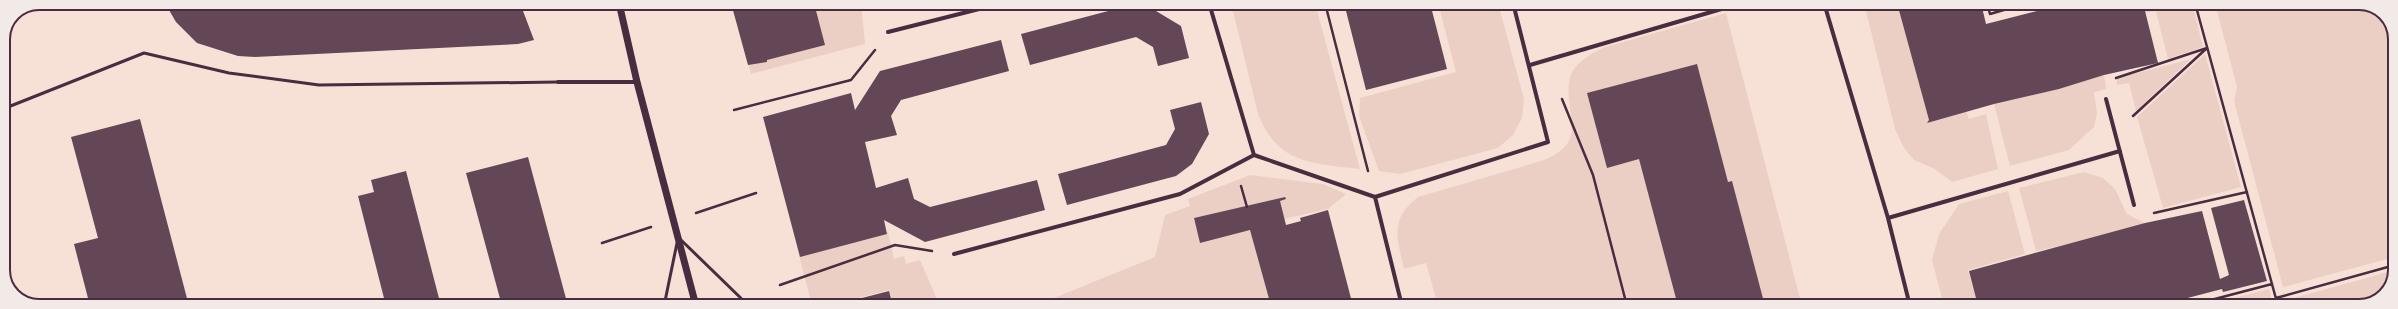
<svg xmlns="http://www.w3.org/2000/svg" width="2398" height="309" viewBox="0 0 2398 309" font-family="'Zilla Slab',serif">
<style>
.green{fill:#ebcfc5}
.building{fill:#644757}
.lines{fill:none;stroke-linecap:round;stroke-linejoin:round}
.path{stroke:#4a2c40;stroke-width:2.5}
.service{stroke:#4a2c40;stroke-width:3}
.minor{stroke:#4a2c40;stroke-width:4}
.tertiary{stroke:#4a2c40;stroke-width:7}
.rim{fill:none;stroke:#4a2c40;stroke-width:2}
</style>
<rect width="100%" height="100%" fill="#f7e1d7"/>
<!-- green -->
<path class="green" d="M 814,3 L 861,3 L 865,44 L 751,74 L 748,63 Z
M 1231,3 L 1315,3 L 1360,169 C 1313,163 1278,165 1258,114 Z
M 1438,3 L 1498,3 L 1524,99 L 1522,118 L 1513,135 L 1498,148 L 1400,174 L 1379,171 L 1359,116 L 1360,98 L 1456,72 Z
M 1864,3 L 1897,3 L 1929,120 L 1966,111 L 1969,119 L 1986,114 L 1998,169 L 1952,182 L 1935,169 L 1914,160 L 1904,148 L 1895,129 Z
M 2143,3 L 2192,3 L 2203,47 L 2168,59 L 2156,11 L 2145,13 Z
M 2215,3 L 2364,3 L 2385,14 L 2395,34 L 2395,257 L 2283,287 L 2234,101 L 2237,87 Z
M 1726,13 L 1802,306 L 1438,306 L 1426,263 L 1404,269 C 1397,237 1389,220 1418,197 L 1541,161 C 1590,142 1565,119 1569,82 C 1571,65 1591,53 1605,47 Z
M 2205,54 L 2241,187 L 2163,208 L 2137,117 Z
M 2191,59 L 2136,111 L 2129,83 L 2117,85 L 2117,78 Z
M 2104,75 L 2106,89 L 2094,92 L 2097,113 L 2094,127 L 2069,150 L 2010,166 L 1994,104 L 2059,89 Z
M 2084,172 L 2103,178 L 2115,189 L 2127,214 L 2145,223 L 2102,237 L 2036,251 L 2019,188 Z
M 1250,175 L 1323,184 L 1346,194 L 1328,209 L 1284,219 L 1280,201 L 1286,199 L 1194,218 L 1201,243 L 1250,230 L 1271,306 L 1034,306 L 1155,257 L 1165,215 L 1190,206 L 1188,199 Z
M 2008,191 L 2025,254 L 1968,270 L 1978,306 L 1944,306 L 1932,260 L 1939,234 L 1959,204 Z
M 888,232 L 894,259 L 904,256 L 906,264 L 920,260 L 940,306 L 894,306 L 889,290 L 828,306 L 812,306 L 799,255 Z
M 2395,270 L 2395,275 L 2383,297 L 2359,306 L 2281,306 L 2280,302 Z
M 2269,289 L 2273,306 L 2203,306 Z"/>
<!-- building -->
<path class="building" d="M 165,3 L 520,3 L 534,40 L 518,44 L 255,57 L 238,56 L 197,43 L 176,22 Z
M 731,3 L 814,3 L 825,45 L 767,60 L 767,62 L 748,65 Z
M 1344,3 L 1430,3 L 1447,69 L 1366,90 Z
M 1897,3 L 1981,3 L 1986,24 L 2069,3 L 2143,3 L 2158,63 L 2104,75 L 2059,89 L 1994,104 L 1927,123 L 1929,120 Z
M 1131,5 L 1151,8 L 1181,26 L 1189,58 L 1158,66 L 1153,47 L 1136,37 L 1030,65 L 1021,34 Z
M 1001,40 L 1009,71 L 901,100 L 891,116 L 897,135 L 865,142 L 876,188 L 908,178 L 914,199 L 930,207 L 1037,180 L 1045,210 L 925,242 L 884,220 L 887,234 L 800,257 L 763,117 L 851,93 L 855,110 L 880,71 Z
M 1697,64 L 1728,182 L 1732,181 L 1765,306 L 1678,306 L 1639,159 L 1607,168 L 1587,93 Z
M 1201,102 L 1209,134 L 1192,164 L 1176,176 L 1067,205 L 1058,174 L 1166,145 L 1175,129 L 1170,110 Z
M 140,119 L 189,306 L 90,306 L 74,244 L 98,238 L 71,137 Z
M 528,157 L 568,306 L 502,306 L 466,173 Z
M 406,171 L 441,306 L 386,306 L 358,196 L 374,192 L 371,180 Z
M 1285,197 L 1286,199 L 1280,201 L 1286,225 L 1301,221 L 1300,218 L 1328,210 L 1353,306 L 1271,306 L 1250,230 L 1200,243 L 1194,218 Z
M 2244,200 L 2267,281 L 2223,292 L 2222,289 L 2157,306 L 1978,306 L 1969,271 L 2145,223 L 2202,211 L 2220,279 L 2229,275 L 2211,208 Z
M 889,291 L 893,306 L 835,306 L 835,305 Z"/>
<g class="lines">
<!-- path -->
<path class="path" d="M 1325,3 L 1368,171
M 1987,3 L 1990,14 L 2028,3
M 2195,3 L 2278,306
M 2116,78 L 2207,48 L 2133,116
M 1562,99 L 1593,175 L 1627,306
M 734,110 L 851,80 L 875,50
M 1241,186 L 1247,207
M 696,213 L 756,193
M 2154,213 L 2247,192
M 602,243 L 651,227
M 780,285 L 895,245 L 932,251
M 2276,298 L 2395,265
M 2188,306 L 2272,284"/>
<!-- service -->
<path class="service" d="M 3,109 L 144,53 L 229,73 L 319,85 L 558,82
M 680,239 L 749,306
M 664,306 L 677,243"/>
<!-- minor -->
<path class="minor" d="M 1209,3 L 1254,155 L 1375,197 L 1548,142 L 1513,3
M 1824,3 L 1888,218 L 1910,306
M 888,32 L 1003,3
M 1530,65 L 1742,3
M 558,82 L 637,82
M 2106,99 L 2134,205
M 1375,197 L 1402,306
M 1888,218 L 2120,151
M 954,254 L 1180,194 L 1254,155"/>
<!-- tertiary -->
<path class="tertiary" d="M 619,3 L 637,82 L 696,306"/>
</g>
<!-- crop -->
<path d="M0 0H2398V309H0ZM39 10H2359A29 29 0 0 1 2388 39V270A29 29 0 0 1 2359 299H39A29 29 0 0 1 10 270V39A29 29 0 0 1 39 10Z" fill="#f1eae7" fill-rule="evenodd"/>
<path class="rim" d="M39 10H2359A29 29 0 0 1 2388 39V270A29 29 0 0 1 2359 299H39A29 29 0 0 1 10 270V39A29 29 0 0 1 39 10Z"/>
</svg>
